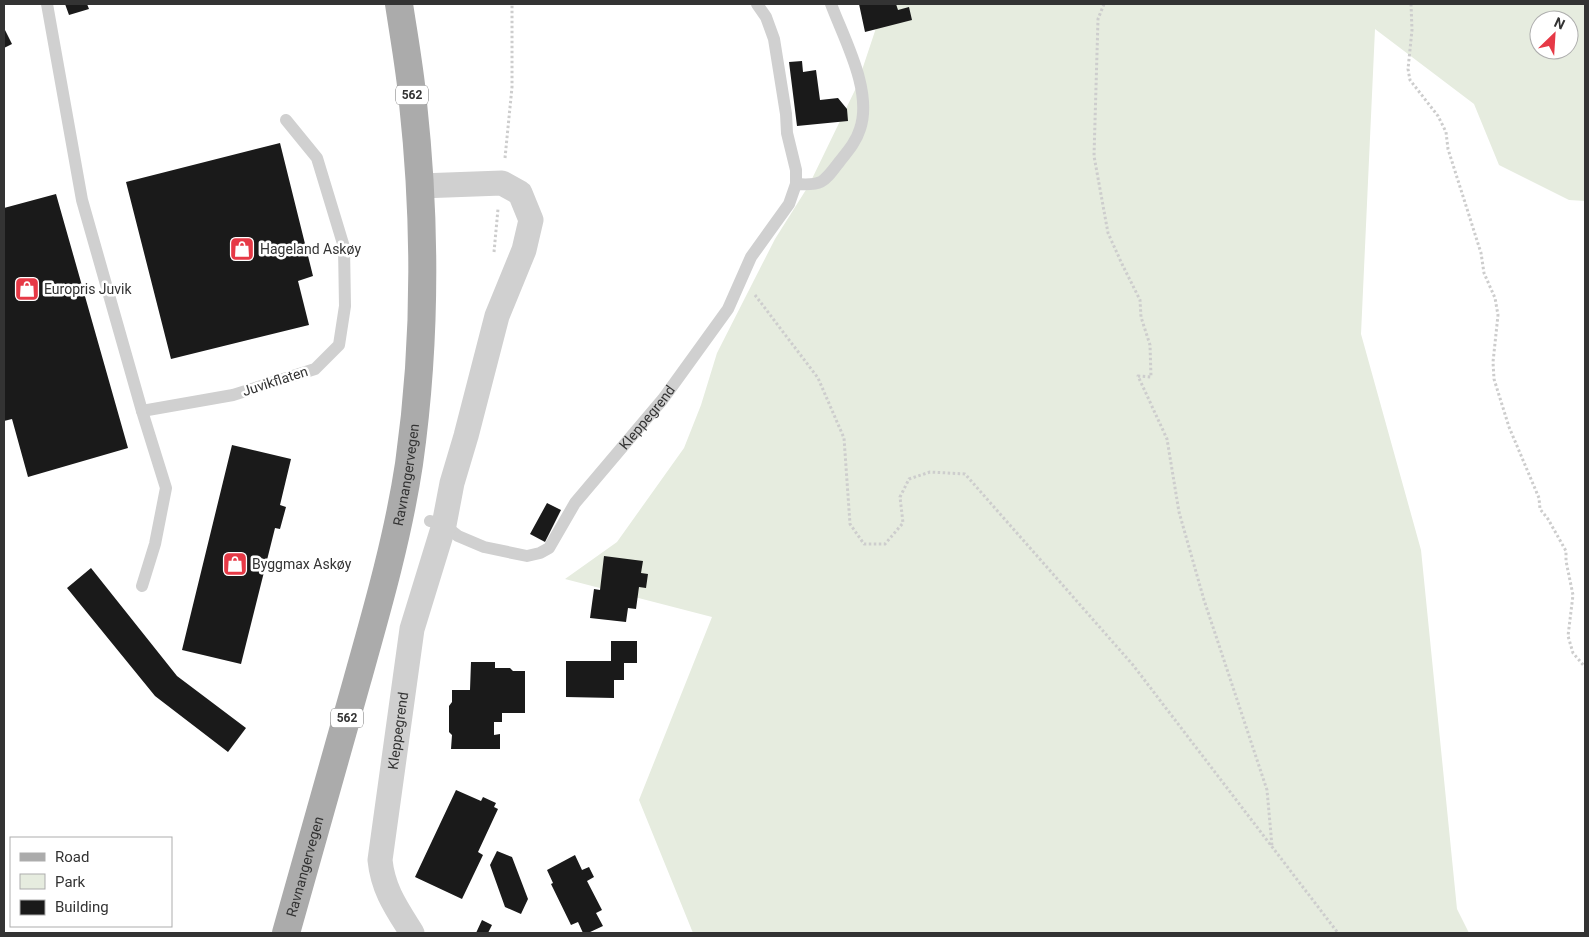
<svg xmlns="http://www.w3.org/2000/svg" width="1589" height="937" viewBox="0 0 1589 937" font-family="Roboto,sans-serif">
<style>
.green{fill:#e6ecdf;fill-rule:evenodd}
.building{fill:#1a1a1a}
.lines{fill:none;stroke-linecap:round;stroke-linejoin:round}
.path{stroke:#cdcdcd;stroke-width:3;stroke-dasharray:2.5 2.5;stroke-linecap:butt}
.service{stroke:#d0d0d0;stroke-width:12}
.minor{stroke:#d0d0d0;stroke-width:25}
.primary{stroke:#ababab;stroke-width:28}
.labels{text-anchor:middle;stroke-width:5;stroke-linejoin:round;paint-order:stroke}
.shield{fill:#fff;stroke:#707070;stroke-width:1}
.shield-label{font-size:12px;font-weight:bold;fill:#333}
.poi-label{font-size:14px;fill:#333;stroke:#fff;text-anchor:start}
.street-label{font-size:14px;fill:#333;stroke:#fff}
</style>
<rect width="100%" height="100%" fill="#fff"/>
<!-- green -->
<path class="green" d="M 884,4 L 1585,4 L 1585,201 L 1569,200 L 1499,165 L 1474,104 L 1375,29 L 1361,334 L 1421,550 L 1457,909 L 1469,933 L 693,933 L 639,800 L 712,617 L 565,579 L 617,542 L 684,448 L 701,405 L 717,353 L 775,239 L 809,185 L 856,88 ZM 1539,20 L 1569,20 L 1569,50 L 1539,50 Z"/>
<!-- building -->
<path class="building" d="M 65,4 L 87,4 L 89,9 L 69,15 Z
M 859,4 L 896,4 L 898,10 L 909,7 L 912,20 L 865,32 Z
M 4,28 L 12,44 L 4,48 Z
M 802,61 L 803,72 L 816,70 L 820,100 L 838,98 L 847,109 L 848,121 L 797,126 L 789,62 Z
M 280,143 L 313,276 L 298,281 L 309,325 L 171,359 L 126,182 Z
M 56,194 L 128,448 L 28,477 L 12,419 L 4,421 L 4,208 Z
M 232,445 L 291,459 L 280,505 L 286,507 L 280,529 L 275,528 L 241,664 L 182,650 Z
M 547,503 L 561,510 L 545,542 L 530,534 Z
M 604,556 L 643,561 L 641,573 L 648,574 L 646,588 L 639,587 L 636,609 L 628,608 L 626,622 L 590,618 L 594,589 L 600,590 Z
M 91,568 L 177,676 L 246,728 L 228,752 L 155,696 L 67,588 Z
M 611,641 L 637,641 L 637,663 L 624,663 L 624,680 L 614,680 L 614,698 L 566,697 L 566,661 L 611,661 Z
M 471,662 L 495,662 L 495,668 L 510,668 L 513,671 L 525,671 L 525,713 L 502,713 L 502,722 L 494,722 L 494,735 L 500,734 L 500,749 L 451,749 L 452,735 L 449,732 L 449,706 L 452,702 L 452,690 L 470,690 Z
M 456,790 L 481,801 L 483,797 L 496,803 L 494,807 L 498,809 L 478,852 L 483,855 L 462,899 L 415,877 Z
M 497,851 L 512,857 L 528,899 L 521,914 L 505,907 L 490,865 Z
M 575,855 L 582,870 L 589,867 L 594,877 L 587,881 L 602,910 L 596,913 L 603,926 L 588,933 L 583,933 L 578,922 L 571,925 L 551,884 L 553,883 L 547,870 Z
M 482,920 L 492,925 L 488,933 L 476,933 Z"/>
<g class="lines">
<!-- path -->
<path class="path" d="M 1104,4 L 1098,19 L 1094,156 L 1108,233 L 1122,264 L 1140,300 L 1141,317 L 1150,345 L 1151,377 L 1138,376 L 1167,439 L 1179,512 L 1204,600 L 1267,790 L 1272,846
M 1411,4 L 1412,30 L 1408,69 L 1410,80 L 1438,116 L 1446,132 L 1448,149 L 1481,253 L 1484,273 L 1495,298 L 1498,315 L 1493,362 L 1494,379 L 1509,427 L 1539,498 L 1540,509 L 1548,519 L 1566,551 L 1566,561 L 1573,595 L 1568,636 L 1573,653 L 1585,667
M 505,158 L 512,87 L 512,4
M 494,252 L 498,209
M 755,295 L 818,378 L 844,438 L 850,524 L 864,544 L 885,544 L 903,523 L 900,497 L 909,479 L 930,472 L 965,474 L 1133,665 L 1338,933"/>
<!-- service -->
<g class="service">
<path d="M 47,4 L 82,200 L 142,411 L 233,395 L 315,369 L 339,345 L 345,306 L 344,247 L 317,158 L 286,120"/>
<path d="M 796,184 C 823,186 824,182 840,161 C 848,151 856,142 860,129 C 873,91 844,39 831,4"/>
<path d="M 142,411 L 166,488 L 155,544 L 142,586"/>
<path id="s1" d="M 430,521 L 444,525 L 458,536 L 484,547 L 527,556 L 540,553 L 549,548 L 575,503 L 663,399 L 728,309 L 751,257 L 789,204 L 796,184 L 796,170 L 787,133 L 786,114 L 774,39 L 766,17 L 757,4"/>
</g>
<!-- minor -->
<path class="minor" id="s2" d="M 412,933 C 397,909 383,890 380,860 L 412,629 L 444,525 L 452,483 L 466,436 L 497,316 L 524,250 L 531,220 L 520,193 L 502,183 L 420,186"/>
<!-- primary -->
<path class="primary" id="s3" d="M 286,933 C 310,849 333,765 357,681 C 377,610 398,537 409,464 C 426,344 426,223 413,103 C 410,70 404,37 399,4"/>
</g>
<!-- icons -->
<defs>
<symbol id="shop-square" viewBox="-11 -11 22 22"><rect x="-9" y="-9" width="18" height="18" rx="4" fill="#e63946" stroke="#fff"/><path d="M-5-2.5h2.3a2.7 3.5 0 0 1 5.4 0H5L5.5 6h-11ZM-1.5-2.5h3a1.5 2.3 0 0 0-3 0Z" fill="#fff"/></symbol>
</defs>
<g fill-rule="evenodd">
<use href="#shop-square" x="228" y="235" width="28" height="28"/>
<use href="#shop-square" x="13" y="275" width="28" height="28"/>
<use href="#shop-square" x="221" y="550" width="28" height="28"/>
</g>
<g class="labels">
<!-- shield labels -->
<g class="shield">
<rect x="396" y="85.5" width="32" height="19" rx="4"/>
<rect x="331" y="708.5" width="32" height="19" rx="4"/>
</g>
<g class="shield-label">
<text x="412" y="99">562</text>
<text x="347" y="722">562</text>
</g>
<!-- poi labels -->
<g class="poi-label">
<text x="260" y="254">Hageland Askøy</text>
<text x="44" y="294">Europris Juvik</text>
<text x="252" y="569">Byggmax Askøy</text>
</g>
<!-- street labels -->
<g class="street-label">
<text transform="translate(275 381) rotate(-18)" y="5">Juvikflaten</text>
<text dy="5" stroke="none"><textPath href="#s1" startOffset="292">Kleppegrend</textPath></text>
<text dy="5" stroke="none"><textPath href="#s3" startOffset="474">Ravnangervegen</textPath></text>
<text dy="5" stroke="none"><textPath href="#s2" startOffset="211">Kleppegrend</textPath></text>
<text dy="5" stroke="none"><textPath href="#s3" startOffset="69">Ravnangervegen</textPath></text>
</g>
</g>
<!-- border -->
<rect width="1589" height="937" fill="none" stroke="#333333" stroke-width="10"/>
<!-- legend -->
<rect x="10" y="837" width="162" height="90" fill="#ffffff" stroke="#adadad"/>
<rect x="20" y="853" width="25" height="8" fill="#ababab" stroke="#adadad"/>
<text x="55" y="862" font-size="15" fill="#333333">Road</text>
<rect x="20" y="874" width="25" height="15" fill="#e6ecdf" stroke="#adadad"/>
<text x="55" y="887" font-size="15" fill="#333333">Park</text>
<rect x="20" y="900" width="25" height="15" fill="#1a1a1a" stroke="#adadad"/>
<text x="55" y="912" font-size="15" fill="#333333">Building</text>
<!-- north arrow -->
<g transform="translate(1554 35) rotate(25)"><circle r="24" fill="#ffffff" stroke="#adadad"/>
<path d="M0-4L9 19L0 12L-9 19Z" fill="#e63946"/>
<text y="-8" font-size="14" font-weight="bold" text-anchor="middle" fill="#333333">N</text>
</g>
</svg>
